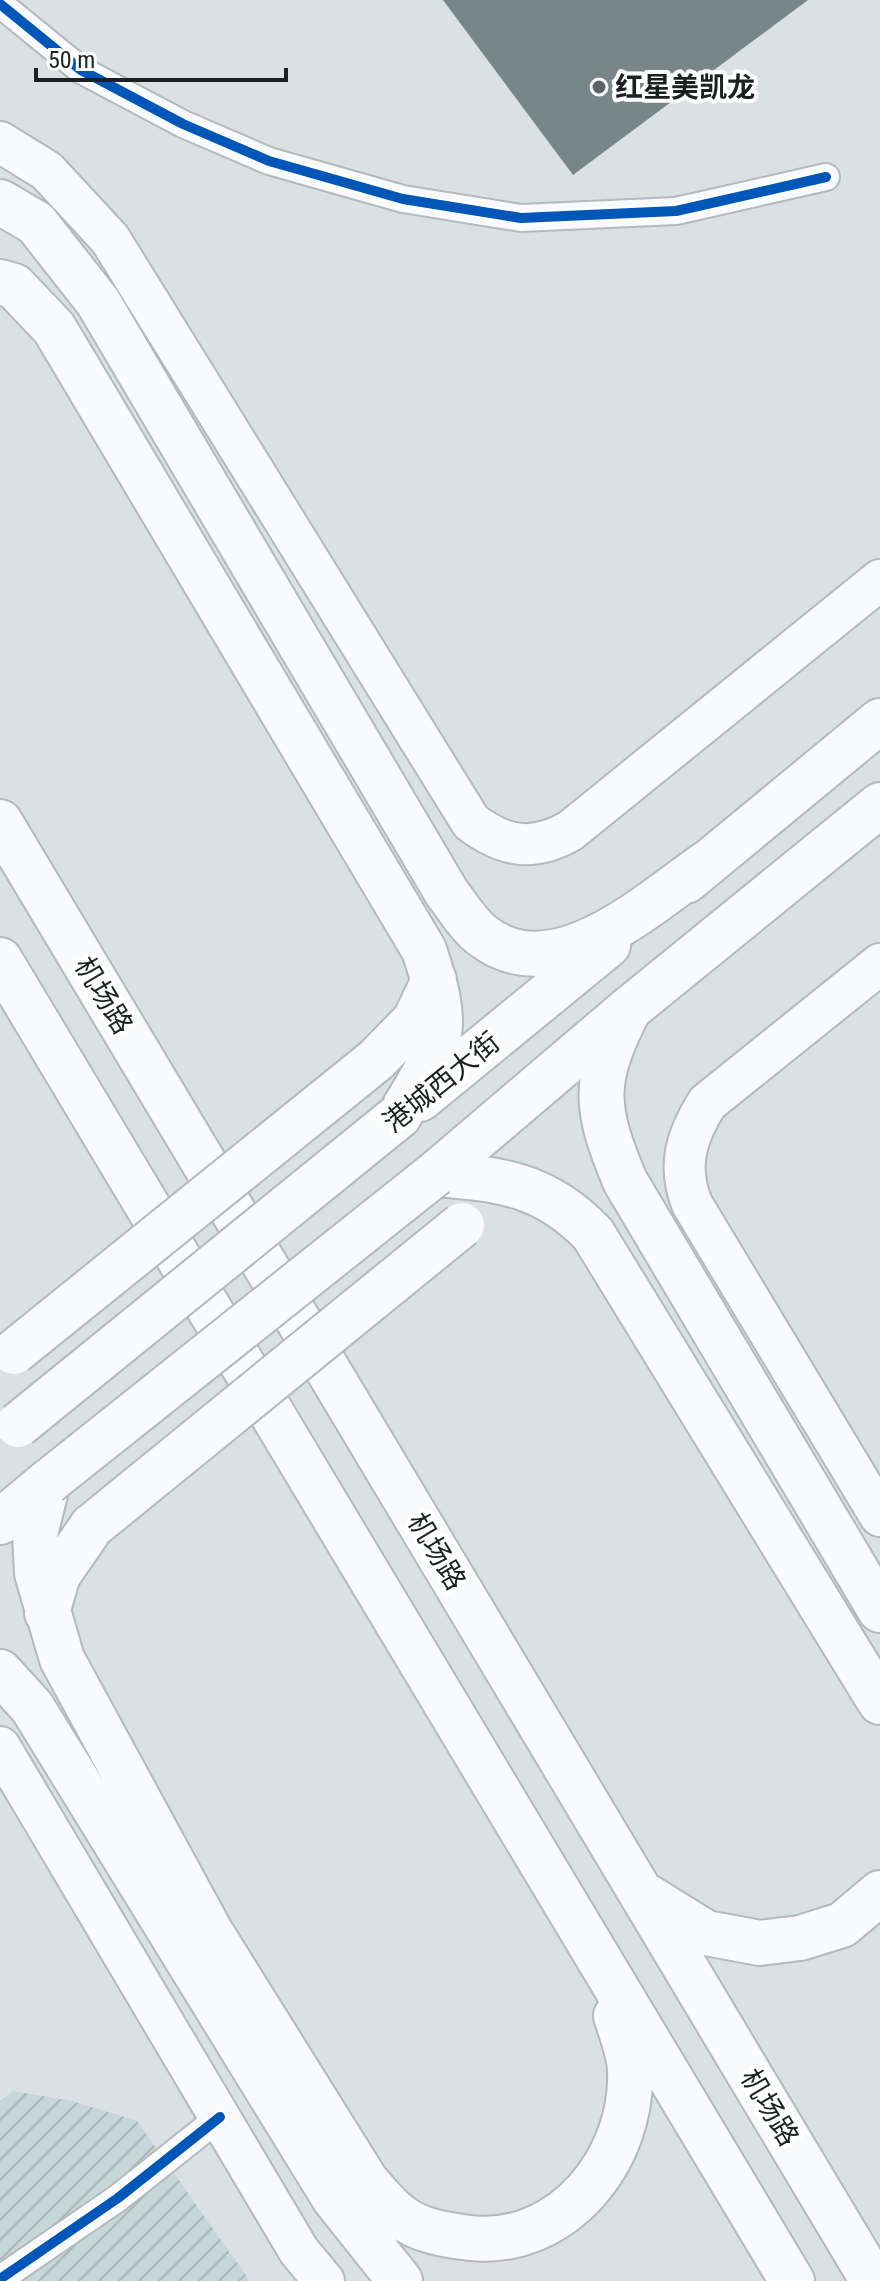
<svg xmlns="http://www.w3.org/2000/svg" width="880" height="2281" viewBox="0 0 880 2281" font-family="'Roboto Condensed','Noto Sans SC',sans-serif">
<style>
.industrial{fill:url(#industrial-furrows)}
.building{fill:#798687}
.lines{fill:none;stroke-linecap:round;stroke-linejoin:round}
.street-casing{stroke:#b4b9ba;stroke-width:30}
.primary-casing{stroke:#b4b9ba;stroke-width:44}
.highway-casing{stroke:#b4b9ba;stroke-width:48}
.street{stroke:#f9fafb;stroke-width:26}
.primary{stroke:#f9fafb;stroke-width:40}
.highway{stroke:#f9fafb;stroke-width:44}
.highway-bridge-casing{stroke:#b4b9ba;stroke-width:48;stroke-linecap:butt}
.highway-bridge{stroke:#f9fafb;stroke-width:44}
.cycleway-casing{stroke:#fff;stroke-width:15}
.cycleway{stroke:#0057b8;stroke-width:10}
.poi-dot{fill:#5e6465;stroke:#fff;stroke-width:3}
.labels{text-anchor:middle;stroke-width:8;stroke-linejoin:round;paint-order:stroke}
.poi-label{font-size:28px;font-weight:bold;fill:#1b2121;stroke:#fff;text-anchor:start}
.street-label{font-size:28px;fill:#1b2121;stroke:#fff}
</style>
<defs>
<pattern id="industrial-furrows" width="10" height="10" patternUnits="userSpaceOnUse" patternTransform="scale(2)"><rect width="10" height="10" fill="#c7d6d8"/><path d="M-1 1l2-2M0 10L10 0M9 11l2-2" fill="none" stroke="#aab7b9"/></pattern>
</defs>
<rect width="100%" height="100%" fill="#dae1e2"/>
<!-- industrial -->
<path class="industrial" d="M 13,2091 L 72,2101 L 137,2121 L 250,2281 L 0,2281 L 0,2101 Z"/>
<!-- building -->
<path class="building" d="M 443,0 L 808,0 L 573,175 Z"/>
<g class="lines">
<defs>
<path id="street" d="M 0,4 L 81,70 L 183,124 L 269,161 L 403,199 L 521,218 L 676,211 L 826,177
M 0,2279 L 118,2198 L 220,2117"/>
<path id="primary" d="M 0,142 L 47,171 L 110,239 L 471,822 C 504,847 533,852 570,831 L 880,580
M 880,964 L 707,1103 C 686,1137 677,1166 692,1204 L 880,1516
M 0,1747 L 299,2251 L 324,2281"/>
<path id="highway" d="M 0,202 L 36,223 L 98,302 L 447,893 C 458,907 469,926 483,936 C 555,991 648,904 707,863
M 0,282 L 14,286 L 54,328 L 424,950 C 452,1033 443,1044 399,1116
M 0,822 L 873,2281
M 686,881 L 880,721
M 0,960 L 792,2281
M 629,1009 C 592,1082 594,1106 625,1181 L 880,1610
M 376,1060 L 415,1020 L 434,980
M 420,1099 L 608,945
M 435,1174 C 501,1179 545,1184 593,1234 L 880,1702
M 435,1174 L 629,1009 L 880,805
M 48,1482 L 35,1534 L 37,1573 L 62,1659 L 210,1931 L 366,2181 C 377,2193 387,2207 400,2216 C 419,2231 446,2235 470,2238 C 563,2248 634,2159 630,2069 C 629,2052 621,2032 616,2016
M 0,1522 L 48,1482
M 47,1613 L 58,1575 L 92,1526
M 0,1672 L 32,1707 L 334,2198 L 400,2281
M 648,1897 L 706,1933 L 760,1943 L 800,1938 L 842,1925 L 880,1893"/>
</defs>
<!-- street casing -->
<use href="#street" class="street-casing"/>
<!-- primary casing -->
<use href="#primary" class="primary-casing"/>
<!-- highway casing -->
<use href="#highway" class="highway-casing"/>
<!-- street -->
<use href="#street" class="street"/>
<!-- primary -->
<use href="#primary" class="primary"/>
<!-- highway -->
<use href="#highway" class="highway"/>
<defs>
<path id="highway-bridge" d="M 14,1352 L 376,1060
M 18,1425 L 399,1116
M 48,1482 L 435,1174
M 92,1526 L 462,1225"/>
</defs>
<!-- highway-bridge casing -->
<use href="#highway-bridge" class="highway-bridge-casing"/>
<!-- highway-bridge -->
<use href="#highway-bridge" class="highway-bridge"/>
<defs>
<path id="cycleway" d="M 0,4 L 81,70 L 183,124 L 269,161 L 403,199 L 521,218 L 676,211 L 826,177
M 0,2279 L 118,2198 L 220,2117"/>
</defs>
<!-- cycleway casing -->
<use href="#cycleway" class="cycleway-casing"/>
<!-- cycleway -->
<use href="#cycleway" class="cycleway"/>
</g>
<!-- markers -->
<circle class="poi-dot" cx="599" cy="87" r="8"/>
<g class="labels">
<!-- poi labels -->
<g class="poi-label">
<text x="615" y="97">红星美凯龙</text>
</g>
<!-- street labels -->
<g class="street-label">
<text transform="translate(104 995) rotate(59)" y="10">机场路</text>
<text transform="translate(441 1082) rotate(-39)" y="10">港城西大街</text>
<text transform="translate(437 1551) rotate(59)" y="10">机场路</text>
<text transform="translate(770 2107) rotate(59)" y="10">机场路</text>
</g>
</g>
<!-- scale -->
<path d="M36 68v12h250v-12" fill="none" stroke="#1b2121" stroke-width="4"/>
<text x="48" y="68" font-size="24" fill="#1b2121" stroke="#ffffff" stroke-width="6" paint-order="stroke">50 m</text>
</svg>
